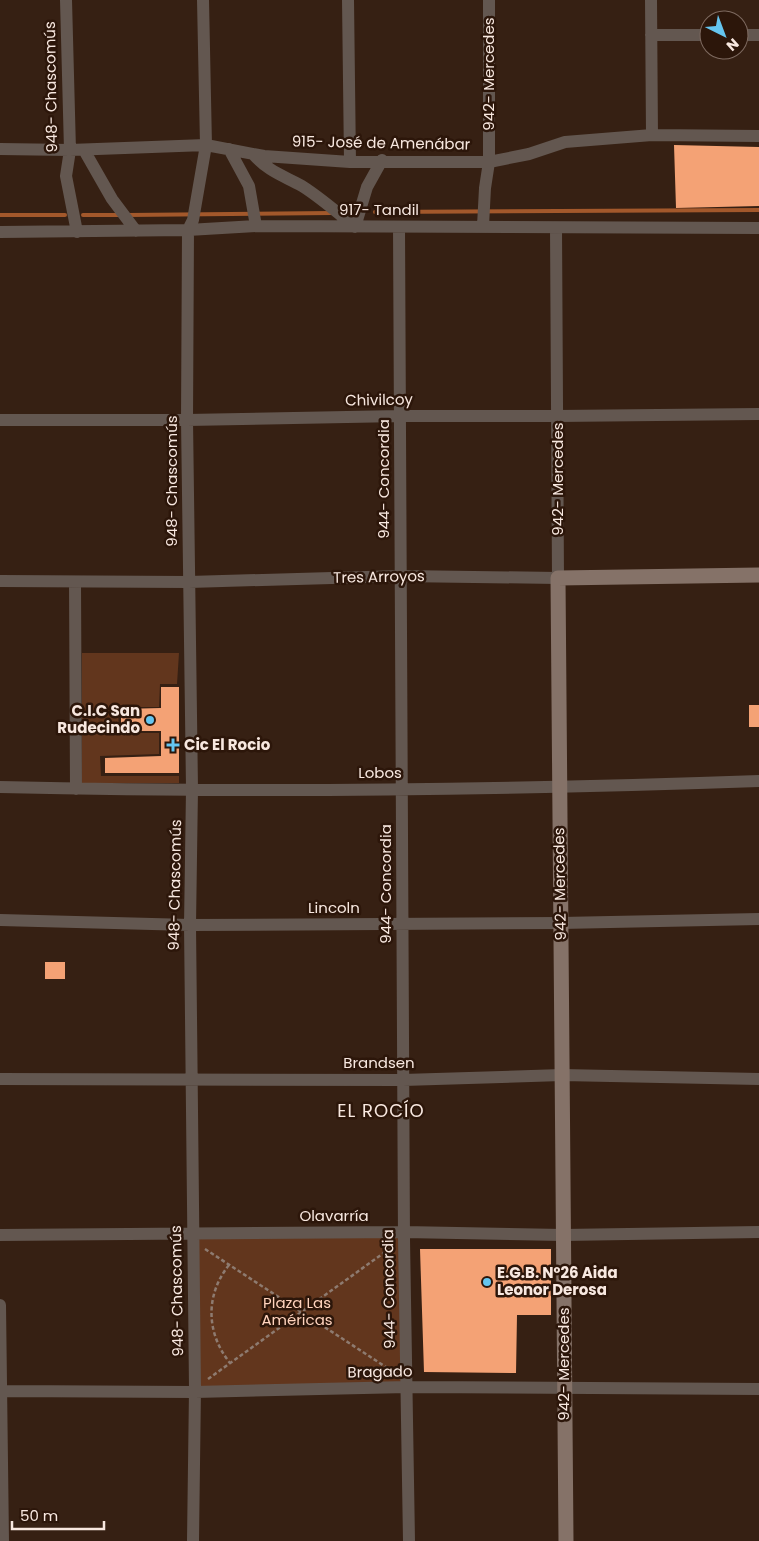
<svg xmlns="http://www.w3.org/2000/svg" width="759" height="1541" viewBox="0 0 759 1541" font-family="Poppins,sans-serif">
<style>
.green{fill:#62361d}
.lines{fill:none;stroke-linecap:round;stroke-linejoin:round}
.stream{stroke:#a3582b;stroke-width:4}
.building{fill:#f4a275}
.path{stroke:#8e7b70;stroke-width:2.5;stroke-dasharray:4 2.5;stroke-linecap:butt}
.street{stroke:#635750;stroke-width:12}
.secondary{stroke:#857268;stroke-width:15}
.poi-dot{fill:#65c5ef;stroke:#2c160a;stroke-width:2}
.labels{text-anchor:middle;stroke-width:5;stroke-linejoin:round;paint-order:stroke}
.street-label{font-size:15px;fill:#f8e8e0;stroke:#2c160a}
.poi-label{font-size:15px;font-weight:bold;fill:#f8e8e0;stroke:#2c160a;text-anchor:start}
.park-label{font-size:15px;fill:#ffd3bd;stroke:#2c160a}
.quarter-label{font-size:18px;letter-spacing:1px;fill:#f8e8e0;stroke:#2c160a}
</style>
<rect width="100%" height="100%" fill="#362013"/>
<!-- green -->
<path class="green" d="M 82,653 L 179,653 L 177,684 L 160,684 L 159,707 L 118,707 L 119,733 L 159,733 L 159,754 L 100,756 L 101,776 L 179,776 L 179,783 L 82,783 Z
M 404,1232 L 407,1387 L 195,1392 L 192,1233 Z"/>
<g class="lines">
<!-- stream -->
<path class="stream" d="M 375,212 L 759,210
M 0,215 L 65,215
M 83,215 L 121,215
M 128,215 L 332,213"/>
</g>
<!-- building -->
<path class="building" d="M 674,145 L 759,147 L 759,206 L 676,208 Z
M 161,687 L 179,687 L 179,773 L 105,773 L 105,758 L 161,756 L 161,731 L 121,731 L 121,709 L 161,708 Z
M 749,705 L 759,705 L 759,727 L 749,727 Z
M 45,962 L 65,962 L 65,979 L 45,979 Z
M 420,1249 L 551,1249 L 551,1315 L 517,1315 L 516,1373 L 424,1372 Z"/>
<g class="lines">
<!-- path -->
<path class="path" d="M 205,1249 L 395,1373
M 229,1265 C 205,1295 206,1333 230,1363
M 208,1379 L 392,1247"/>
<!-- street -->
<path class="street" d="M 66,0 L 70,150 L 66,176 L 77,232
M 348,0 L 350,162
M 651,0 L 652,135
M 651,35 L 709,35
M 739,35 L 759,35
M 0,149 L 70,150 L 206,145 L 264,156 L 350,162 L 489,162 L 529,154 L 565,142 L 652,135 L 759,136
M 229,149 L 249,186 L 256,226
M 84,150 L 112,199 L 136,231
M 253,154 C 269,172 282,175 302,186 C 321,198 338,213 355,227 L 367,187 L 382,160
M 483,226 L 485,188 L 489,162 L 489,0
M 399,227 L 404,1239 L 409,1541
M 0,232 L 188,230 L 256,226 L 759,228
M 0,420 L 187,420 L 400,416 L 557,416 L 759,414
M 0,581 L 189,582 L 401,576 L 558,578 L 556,228
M 75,582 L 76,789
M 0,787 C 253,793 506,790 759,781
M 0,920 L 190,925 L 561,923 L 759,919
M 0,1079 L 403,1080 L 562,1075 L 759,1079
M 0,1235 L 404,1232 L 563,1235 L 759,1232
M 0,1305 L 3,1541
M 2,1391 L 195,1392 L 407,1387 L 759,1389
M 193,1541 L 195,1389 L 190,925 L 192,789 L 187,420 L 188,230 L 193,220 L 206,145 L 203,0"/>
<!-- secondary -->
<path class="secondary" d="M 566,1541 L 558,578 L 759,575"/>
</g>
<!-- markers -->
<g class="poi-dot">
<circle cx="150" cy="720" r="5"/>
<path d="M170.5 737.5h5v5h5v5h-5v5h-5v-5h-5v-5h5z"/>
<circle cx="487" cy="1282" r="5"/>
</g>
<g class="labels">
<!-- street labels -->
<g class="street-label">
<text transform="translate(489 74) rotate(-90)" y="5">942- Mercedes</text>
<text transform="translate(51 87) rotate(-91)" y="5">948- Chascomús</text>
<text transform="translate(381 143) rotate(1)" y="5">915- José de Amenábar</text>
<text x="379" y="215">917- Tandil</text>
<text transform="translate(379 400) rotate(-1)" y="5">Chivilcoy</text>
<text transform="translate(384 479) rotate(-90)" y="5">944- Concordia</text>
<text transform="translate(558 479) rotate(-90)" y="5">942- Mercedes</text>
<text transform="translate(172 481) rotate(-90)" y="5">948- Chascomús</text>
<text transform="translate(379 577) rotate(-1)" y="5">Tres Arroyos</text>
<text x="380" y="778">Lobos</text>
<text transform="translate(386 884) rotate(-90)" y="5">944- Concordia</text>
<text transform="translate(560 884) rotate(-91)" y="5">942- Mercedes</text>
<text transform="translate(175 885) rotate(-89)" y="5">948- Chascomús</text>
<text x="334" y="913">Lincoln</text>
<text x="379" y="1068">Brandsen</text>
<text x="334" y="1221">Olavarría</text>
<text transform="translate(389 1289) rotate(-91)" y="5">944- Concordia</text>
<text transform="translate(177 1291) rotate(-91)" y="5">948- Chascomús</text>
<text transform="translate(564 1364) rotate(-90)" y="5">942- Mercedes</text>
<text transform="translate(380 1372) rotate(-1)" y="5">Bragado</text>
</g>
<!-- poi labels -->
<g class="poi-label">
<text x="140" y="716" text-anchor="end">C.I.C San<tspan x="140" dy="17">Rudecindo</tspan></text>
<text x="184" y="750">Cic El Rocio</text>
<text x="497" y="1278">E.G.B. Nº26 Aida<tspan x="497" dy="17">Leonor Derosa</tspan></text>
</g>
<!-- park labels -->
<g class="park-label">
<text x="297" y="1308">Plaza Las<tspan x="297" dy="17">Américas</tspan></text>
</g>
<!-- quarter labels -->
<g class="quarter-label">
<text x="381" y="1117">EL ROCÍO</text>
</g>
</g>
<!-- north arrow -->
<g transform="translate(724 35) rotate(138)"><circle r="24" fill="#2c160a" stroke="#7e6a60"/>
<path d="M0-4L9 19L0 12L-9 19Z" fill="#65c5ef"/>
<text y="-8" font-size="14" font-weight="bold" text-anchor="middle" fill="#f8e8e0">N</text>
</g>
<!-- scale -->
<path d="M12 1521v8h92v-8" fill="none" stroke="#f8e8e0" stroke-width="2.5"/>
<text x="20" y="1521" font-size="15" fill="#f8e8e0" stroke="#2c160a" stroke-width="4" paint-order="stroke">50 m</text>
</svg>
